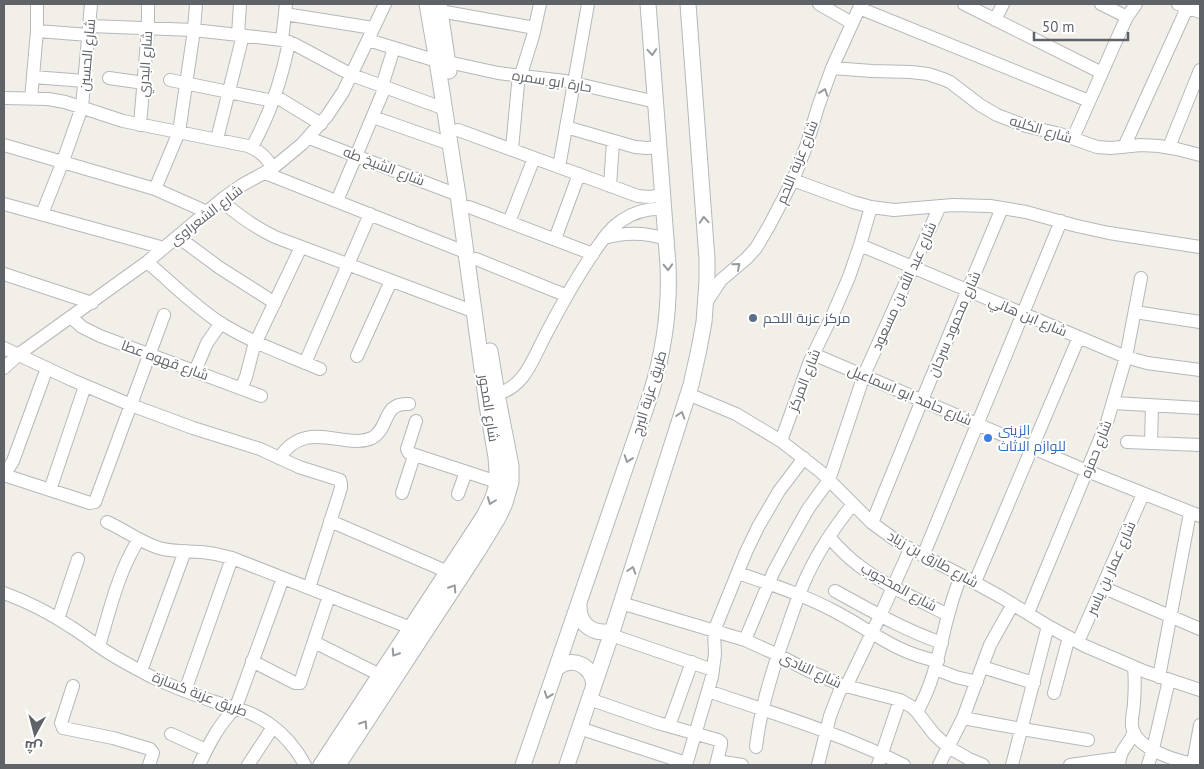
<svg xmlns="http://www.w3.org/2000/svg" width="1204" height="769" viewBox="0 0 1204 769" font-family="'PT Sans',Cairo,sans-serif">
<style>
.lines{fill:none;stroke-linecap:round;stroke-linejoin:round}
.minor-casing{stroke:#b5b8bc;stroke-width:14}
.tertiary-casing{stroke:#b5b8bc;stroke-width:17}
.minor{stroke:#fff;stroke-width:12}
.tertiary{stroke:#fff;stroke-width:15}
.oneway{stroke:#979a9d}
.service-dot{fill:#5c6f8a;stroke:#fff;stroke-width:2}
.shop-dot{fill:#3f7fe0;stroke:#fff;stroke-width:2}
.labels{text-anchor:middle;stroke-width:4;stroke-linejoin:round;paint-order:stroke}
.street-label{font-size:14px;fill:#5f6368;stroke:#fff}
.service-label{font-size:14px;fill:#4e5e75;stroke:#fff;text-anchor:start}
.shop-label{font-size:14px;fill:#366cbe;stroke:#fff;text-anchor:start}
</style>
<rect width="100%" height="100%" fill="#f1efe8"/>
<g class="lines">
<defs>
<path id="minor" d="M 819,4 L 852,23
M 964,4 L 1102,73
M 1101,4 L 1127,17
M 1178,4 L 1200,12
M 859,8 L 1089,101
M 440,11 L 535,28
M 285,14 L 373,28
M 995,20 L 1003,4
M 90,26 L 194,30 L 282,40 L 294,44 L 352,75 L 445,109
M 37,31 L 89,35
M 238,35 L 240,4
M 282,40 L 286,4
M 368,40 L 437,61
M 448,62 L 498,73 L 565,81 L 656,102
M 832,68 L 872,71 L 911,72 L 928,74 L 943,79 L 950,82 L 980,105 L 997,115 L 1026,126 L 1060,134 L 1097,147 L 1111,148 L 1141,145 L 1159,146 L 1177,149 L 1200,155
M 33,77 L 85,81
M 109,78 L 144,83
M 170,80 L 273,101
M 382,86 L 394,48
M 275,96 L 321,124
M 4,98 L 48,99 L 65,102 L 123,121 L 248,146 C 259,150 267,158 273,168
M 31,99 L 37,31 L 37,4
M 373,117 L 450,144
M 140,125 L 148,28 L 148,4
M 566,127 L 635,147 L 647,148 L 659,147
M 458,130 L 638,196 L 650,197 L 663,195
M 309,138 L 458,195
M 1073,138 L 1120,32 L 1127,17 L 1136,4
M 217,139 L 243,35
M 4,145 L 155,189 L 207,212
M 252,147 C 270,114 282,79 289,42
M 1124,147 L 1187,8
M 1169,147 L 1200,70
M 512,149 L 518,84 L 533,36 L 540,4
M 559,167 L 588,4
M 265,173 L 465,252
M 793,180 L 853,202 L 871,207 L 894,210 L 953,205 L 990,206 L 1026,212 L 1077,226 L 1109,233 L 1200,247
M 610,186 L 613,141
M 155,189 L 179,132 L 194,30 L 196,4
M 221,200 C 237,215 255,227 275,237 L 475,312
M 337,201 L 385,87
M 4,204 L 164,248
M 469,207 L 593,254
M 42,214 L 63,161 L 82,107 L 91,4
M 509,222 L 534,158
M 178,237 L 220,268 L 275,303
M 604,238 C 625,232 645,232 666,239
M 555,239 L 579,174
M 860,245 L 1126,357 L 1147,363 L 1200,370
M 476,259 L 565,295
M 147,262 C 172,283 195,307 222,324 C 253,343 287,355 320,369
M 4,274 L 92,303
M 706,303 L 721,280 L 747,258 L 756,248 L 769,226 L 793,180 L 807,144 L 818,107 L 832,68 L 861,4
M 1135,312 L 1200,322
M 72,318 L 82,327 L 100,336 L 261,396
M 4,348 L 72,380 L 131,405 L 193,428 L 260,449 L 299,467 L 340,480 L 341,484 L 341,488 L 309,588
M 813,354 L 1087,471 L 1200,516
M 357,356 L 391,281
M 305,363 L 370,214
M 4,368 L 19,354 L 147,262 L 221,200 L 242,185 L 273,168 L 302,144 L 327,116 L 343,92 L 385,4
M 195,371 L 207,343 L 221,323
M 241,388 L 246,377 L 254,346 L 301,247
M 497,394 C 524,387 532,361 544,338 C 560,307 576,278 596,249 C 603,239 610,228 621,221 C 634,212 648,208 664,209
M 688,394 L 736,414 L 781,441 L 821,472 L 872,523 L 901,544 L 961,575 L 1001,597 L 1048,626 L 1085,646 L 1146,672 L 1200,690
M 1114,403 L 1200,408
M 416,421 L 407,449 L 409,453 L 497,482
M 781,441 L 810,361 L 833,314 L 849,277 L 860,245 L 871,207
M 1127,442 L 1200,445
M 1151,443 L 1152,405
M 279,458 C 298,431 317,436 345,440 C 354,441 363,442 372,438 C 390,428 382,402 409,404
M 4,475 L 90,503 L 95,502 L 164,315
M 4,475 L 13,461 L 47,368
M 50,490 L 85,386
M 402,493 L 414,456
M 458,494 L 466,472
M 330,521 L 448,572
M 107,522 C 125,530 140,542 159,548 C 173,552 187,551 202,552 C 212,553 222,555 232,558 L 411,628
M 872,523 L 922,400 L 1002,208
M 829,537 C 838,547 846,556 857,564 C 884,586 918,599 948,615
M 923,556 L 1061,221
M 738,573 C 770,584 804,595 834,611 C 871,630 895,653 938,661
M 975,582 L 1079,337
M 1102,587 L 1200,629
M 835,591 C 870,610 904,630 942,643
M 4,593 C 28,602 50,613 71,627 C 84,635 96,645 109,653 C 123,662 137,669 152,677 C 171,686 192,694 212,701 C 231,707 251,711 268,723 C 284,734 296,748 305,765
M 621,603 L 745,640 L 778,655 L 809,671 L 842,685 L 900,700 L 912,707 L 917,712 L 934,734 L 948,747 L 969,759 L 983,765
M 1028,613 L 1107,422 L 1126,357 L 1141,278
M 58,619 L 78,559
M 611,635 L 713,670
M 745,640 L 773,573 L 790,541 L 808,509 L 829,480 L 864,375 L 940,206
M 314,642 L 380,675
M 1078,642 L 1143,494
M 99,646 C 110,610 118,572 139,539
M 252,661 L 295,683 L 300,683 L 329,596
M 982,667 L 1034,683
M 1134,667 C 1135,679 1135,690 1134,702 C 1134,710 1131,718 1132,726 C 1135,750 1180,762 1200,765
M 935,669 L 956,677 L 977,682
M 141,671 L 185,551
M 1159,677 L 1190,513
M 73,686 L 61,723 L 63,728 L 113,738 L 150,749 L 153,753 L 149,765
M 846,687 L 880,616 L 910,549
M 185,691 L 232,558
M 708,691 C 775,714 842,734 904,765
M 1054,693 L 1069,637
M 589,699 L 658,723 L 718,740 L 721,742 L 721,745 L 716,765
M 917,712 C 934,682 938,656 946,623 C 950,607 955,591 961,575
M 963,718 L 1022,729 L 1088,740
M 669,726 L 692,662
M 579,728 L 686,763
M 171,734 L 206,750
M 756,747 C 760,711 770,678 782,643 C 789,624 795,604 803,585 C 815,556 833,529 853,504
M 717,761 L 742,765
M 1193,764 L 1200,725
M 199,765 C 210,742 218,726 236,707 L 283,578
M 248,765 L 273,727
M 686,765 L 712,677 L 715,654 L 714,631 L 746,552 L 758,527 L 779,491 L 804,458
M 818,765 L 830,716 L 842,685
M 878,765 L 900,700
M 939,765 L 963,718 L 990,645 L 1013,604
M 1012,765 L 1048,626
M 1070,765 L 1120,758
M 1119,765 C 1120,748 1128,747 1134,732
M 1148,765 L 1153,749 L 1169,680"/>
<path id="tertiary" d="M 439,4 L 449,71
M 579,604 C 578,625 593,635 612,631
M 558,667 C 574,656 592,666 594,685
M 321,765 L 484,516 L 492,500 L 496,488 L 497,472 L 496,457 L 487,405 L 458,195 L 437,61 L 427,4
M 338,765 L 476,554 L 498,518 L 505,503 L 511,482 L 511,466 L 497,394 L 490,351
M 523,765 L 651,393 C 664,351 670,309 668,265 L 648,4
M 567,765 L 611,635 L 691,385 L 699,349 L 704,322 L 707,281 L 707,259 L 688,4"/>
</defs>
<!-- minor casing -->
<use href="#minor" class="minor-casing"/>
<!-- tertiary casing -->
<use href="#tertiary" class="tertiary-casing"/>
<!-- minor -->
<use href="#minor" class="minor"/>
<!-- tertiary -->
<use href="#tertiary" class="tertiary"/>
</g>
<!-- one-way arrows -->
<defs><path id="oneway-chevron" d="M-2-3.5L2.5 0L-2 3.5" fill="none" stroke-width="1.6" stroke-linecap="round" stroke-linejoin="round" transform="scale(1.25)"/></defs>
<g class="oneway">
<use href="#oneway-chevron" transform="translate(652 52) rotate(86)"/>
<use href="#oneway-chevron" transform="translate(824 92) rotate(-71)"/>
<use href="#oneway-chevron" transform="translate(704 220) rotate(-94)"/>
<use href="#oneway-chevron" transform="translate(737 266) rotate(-40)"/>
<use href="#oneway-chevron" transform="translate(668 267) rotate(87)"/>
<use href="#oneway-chevron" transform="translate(681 415) rotate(-72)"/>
<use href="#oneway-chevron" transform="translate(628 459) rotate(109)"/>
<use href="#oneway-chevron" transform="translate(491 501) rotate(111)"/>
<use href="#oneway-chevron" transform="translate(632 570) rotate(-72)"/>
<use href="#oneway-chevron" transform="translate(453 588) rotate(-57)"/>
<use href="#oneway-chevron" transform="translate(395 653) rotate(123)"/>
<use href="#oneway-chevron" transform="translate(548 695) rotate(109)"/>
<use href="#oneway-chevron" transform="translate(364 724) rotate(-57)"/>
</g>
<!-- markers -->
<circle class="service-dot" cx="753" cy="318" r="5"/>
<circle class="shop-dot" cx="988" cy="438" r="5"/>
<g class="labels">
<!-- street labels -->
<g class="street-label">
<text transform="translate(87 55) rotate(-85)" y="5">شارع الحسين</text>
<text transform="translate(145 64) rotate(-86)" y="5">شارع البدري</text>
<text transform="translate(552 81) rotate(9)" y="5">حارة ابو سمره</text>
<text transform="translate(1041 129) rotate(17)" y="5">شارع الكليه</text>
<text transform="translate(797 162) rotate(-68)" y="5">شارع عزبة اللحم</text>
<text transform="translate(384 166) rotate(21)" y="5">شارع الشيخ طه</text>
<text transform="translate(206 215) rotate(-38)" y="5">شارع الشعراوى</text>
<text transform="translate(904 286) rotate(-66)" y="5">شارع عبد الله بن مسعود</text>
<text transform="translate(1028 316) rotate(23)" y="5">شارع ابن هاني</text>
<text transform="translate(954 324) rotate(-67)" y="5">شارع محمود سرحان</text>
<text transform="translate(165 360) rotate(20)" y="5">شارع قهوه عطا</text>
<text transform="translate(804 380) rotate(-69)" y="5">شارع المركز</text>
<text transform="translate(649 393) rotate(-73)" y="5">طريق عزبة البرج</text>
<text transform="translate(910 395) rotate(23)" y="5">شارع حامد ابو اسماعيل</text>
<text transform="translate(489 408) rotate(81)" y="5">شارع المحور</text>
<text transform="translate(1096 449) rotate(-68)" y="5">شارع حمزه</text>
<text transform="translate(933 559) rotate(29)" y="5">شارع طارق بن زياد</text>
<text transform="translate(1111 568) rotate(-66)" y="5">شارع عمار بن ياسر</text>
<text transform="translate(899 587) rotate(29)" y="5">شارع المحجوب</text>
<text transform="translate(811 670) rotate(25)" y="5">شارع النادى</text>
<text transform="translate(200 694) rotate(21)" y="5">طريق عزبة كسارة</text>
</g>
<!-- service labels -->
<g class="service-label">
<text x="763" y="323">مركز عزبة اللحم</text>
</g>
<!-- shop labels -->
<g class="shop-label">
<text x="998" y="435">الزينى<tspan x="998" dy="16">للوازم الاثاث</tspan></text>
</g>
</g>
<!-- border -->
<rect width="1204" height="769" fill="none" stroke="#5f6368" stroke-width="10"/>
<!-- north arrow -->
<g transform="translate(35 734) rotate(187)" stroke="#ffffff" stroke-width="4" paint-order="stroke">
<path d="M0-4L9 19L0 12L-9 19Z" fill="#5f6368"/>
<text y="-8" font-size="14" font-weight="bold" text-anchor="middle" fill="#5f6368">ش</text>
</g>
<!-- scale -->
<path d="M1034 32v8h94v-8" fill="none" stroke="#5f6368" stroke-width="2.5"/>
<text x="1042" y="32" font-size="15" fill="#5f6368" stroke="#ffffff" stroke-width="4" paint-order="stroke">50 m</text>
</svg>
